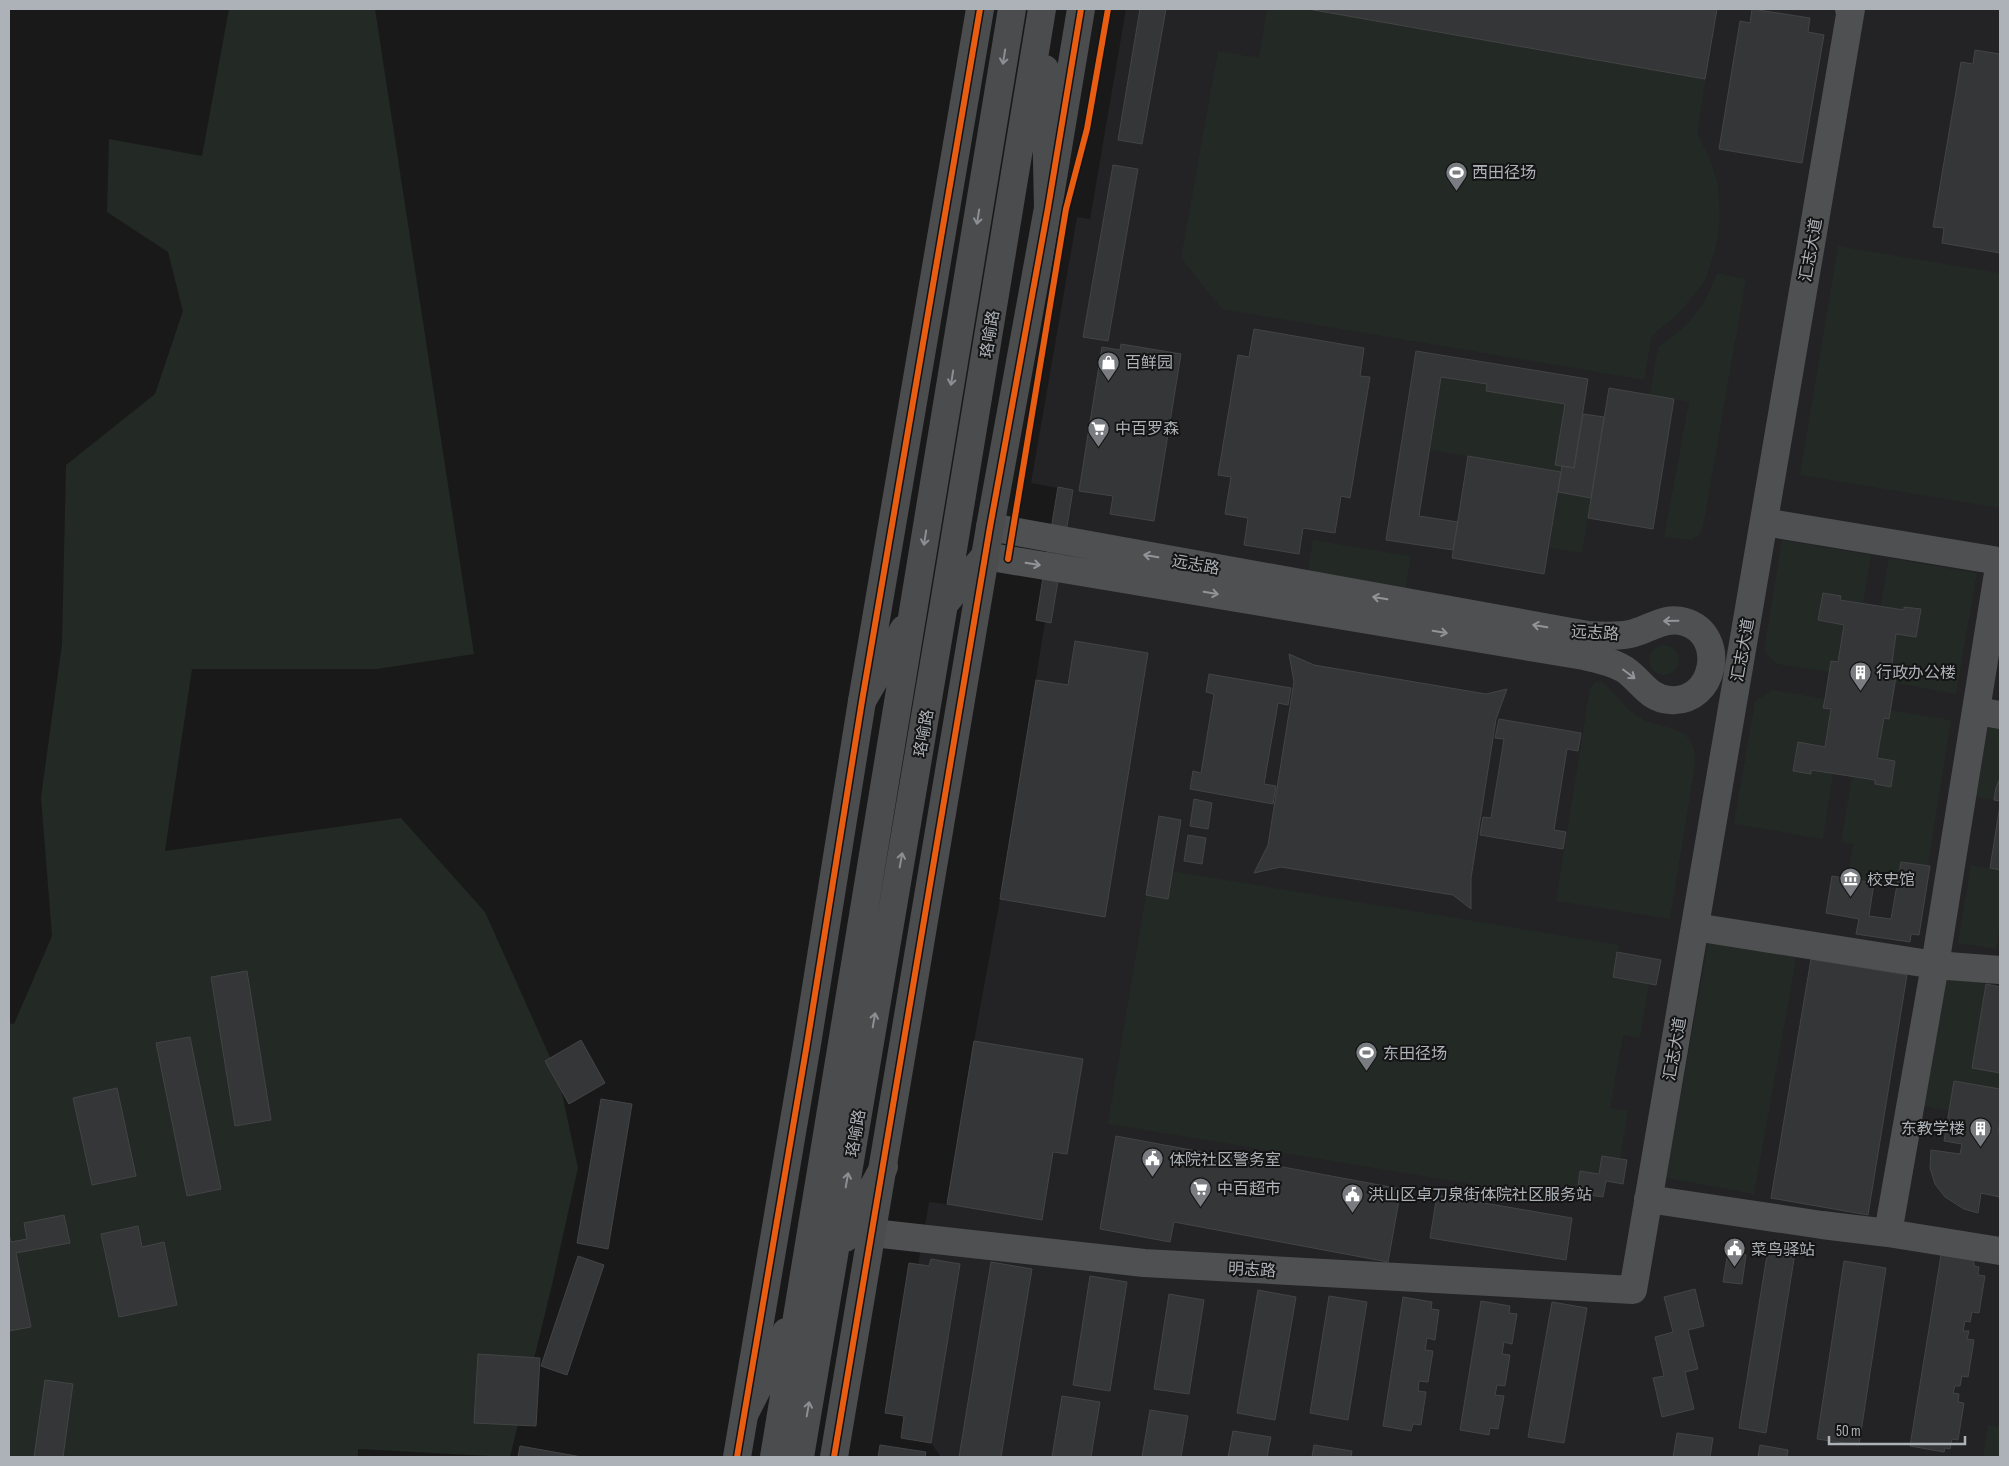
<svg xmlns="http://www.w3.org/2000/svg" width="2009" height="1466" viewBox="0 0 2009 1466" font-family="'Sofia Sans Condensed','Noto Sans SC',sans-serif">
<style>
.built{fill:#232325}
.green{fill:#232924}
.building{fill:#353637;stroke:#434446}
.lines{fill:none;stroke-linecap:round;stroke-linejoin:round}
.minor{stroke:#4f5052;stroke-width:28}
.major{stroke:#4b4c4e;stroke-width:28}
.highway{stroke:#4b4c4e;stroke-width:28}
.cycleway-casing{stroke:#141415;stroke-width:9}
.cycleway{stroke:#e95d12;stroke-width:6}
.oneway{stroke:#8b8e93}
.oneway2{stroke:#919599}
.labels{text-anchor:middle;stroke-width:4;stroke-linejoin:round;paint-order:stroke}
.poi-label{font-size:16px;fill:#adb2b8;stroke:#141415;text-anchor:start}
.street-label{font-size:16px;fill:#adb2b8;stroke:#141415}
</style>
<rect width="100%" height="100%" fill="#19191a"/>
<!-- built -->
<path class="built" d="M 1126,9 L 2000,9 L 2000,1457 L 941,1457 L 931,1443 L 960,1264 L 931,1259 L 929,1266 L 918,1265 L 929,1202 L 947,1204 L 974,1041 L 1000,899 L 1045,622 L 1036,620 L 1058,488 L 1031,483 L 1077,217 L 1090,219 Z"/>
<!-- green -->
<path class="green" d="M 229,9 L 375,9 L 474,654 L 377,669 L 192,669 L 165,851 L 401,818 L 485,912 L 558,1075 L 578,1168 L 552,1285 L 510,1457 L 358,1449 L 358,1457 L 9,1457 L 9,1023 L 14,1024 L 52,936 L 41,797 L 62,644 L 66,465 L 155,394 L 183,311 L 168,252 L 107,212 L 109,139 L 202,156 Z
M 1267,9 L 1717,9 L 1697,133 L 1711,161 L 1718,185 L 1720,216 L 1718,235 L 1714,254 L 1705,281 L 1680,312 L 1652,336 L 1644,380 L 1222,309 L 1181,258 L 1218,51 L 1259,58 Z
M 1838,246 L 2000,273 L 2000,508 L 1800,475 Z
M 1717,273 L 1746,279 L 1703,527 L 1699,535 L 1691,540 L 1664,537 L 1689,402 L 1650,395 L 1658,347 C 1690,325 1704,309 1717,273 Z
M 1441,377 L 1487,384 L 1486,391 L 1565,404 L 1555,465 L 1562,466 L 1561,472 L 1430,450 Z
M 1558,492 L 1591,498 L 1582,553 L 1549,548 Z
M 1313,540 L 1411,556 L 1405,592 L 1307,575 Z
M 1782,540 L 1871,555 L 1863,603 L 1840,600 L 1841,596 L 1823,593 L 1818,620 L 1844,625 L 1838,662 L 1831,661 L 1829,672 L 1776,664 L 1764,650 Z
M 1889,558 L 1977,573 L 1956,694 L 1895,683 L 1896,672 L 1891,671 L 1896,634 L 1916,637 L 1921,610 L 1905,607 L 1904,610 L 1881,606 Z
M1649 660a15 15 0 1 1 30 0a15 15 0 1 1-30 0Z
M 1601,681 C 1615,691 1623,707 1637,716 C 1663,733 1698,721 1695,765 L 1670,919 L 1556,901 L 1590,688 L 1595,682 Z
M 1772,690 L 1825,699 L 1823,708 L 1831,709 L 1825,747 L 1798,743 L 1811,773 L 1811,770 L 1833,774 L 1823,839 L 1734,824 L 1755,701 Z
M 1890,710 L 1951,720 L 1928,866 L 1901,862 L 1896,887 L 1848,879 L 1853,844 L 1841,842 L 1852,777 L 1875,780 L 1875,785 L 1891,787 L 1895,761 L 1877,758 L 1884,718 L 1889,719 Z
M 1988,727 L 2000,729 L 2000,778 L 1994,800 L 1976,797 Z
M 1971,865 L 2000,870 L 2000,925 L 1996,949 L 1958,943 Z
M 1172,871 L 1619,945 L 1613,977 L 1649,984 L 1640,1038 L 1623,1035 L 1610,1108 L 1628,1111 L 1620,1159 L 1599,1174 L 1580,1171 L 1577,1193 L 1595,1196 L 1593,1204 L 1108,1124 L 1146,895 L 1168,899 Z
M 1709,938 L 1797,954 L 1754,1194 L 1666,1178 Z
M 1940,976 L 1986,984 L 1973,1068 L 2000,1073 L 2000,1089 L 1954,1081 L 1949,1111 L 1918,1105 Z
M 1988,1425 L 2000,1427 L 2000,1457 L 1983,1457 Z"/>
<!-- building -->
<path class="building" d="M 1140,9 L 1166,9 L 1142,144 L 1118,140 Z
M 1308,9 L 1717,9 L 1705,79 Z
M 1752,9 L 1810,18 L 1808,32 L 1824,35 L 1802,163 L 1719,149 L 1740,21 L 1750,23 Z
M 1975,50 L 2000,54 L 2000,253 L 1942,243 L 1944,228 L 1933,227 L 1961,62 L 1973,64 Z
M 1113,165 L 1138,169 L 1108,341 L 1083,337 Z
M 1254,329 L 1364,348 L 1360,376 L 1370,377 L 1350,498 L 1341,496 L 1335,533 L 1303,528 L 1299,554 L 1244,545 L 1248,518 L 1225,514 L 1231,477 L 1218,475 L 1238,355 L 1249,357 Z
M 1121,344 L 1181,354 L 1154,521 L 1110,514 L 1113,496 L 1079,491 L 1102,347 L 1120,350 Z
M 1416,351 L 1588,379 L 1574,468 L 1555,465 L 1565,404 L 1486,391 L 1487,384 L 1441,377 L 1419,516 L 1458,522 L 1453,550 L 1386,540 Z
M 1609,388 L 1674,399 L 1653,529 L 1588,518 Z
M 1583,414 L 1604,417 L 1591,498 L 1558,492 L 1562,466 L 1574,468 Z
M 1468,456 L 1561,472 L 1544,574 L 1452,558 Z
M 1058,487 L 1073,490 L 1051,623 L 1036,620 Z
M 1823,593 L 1841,596 L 1840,600 L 1904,610 L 1904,607 L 1921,609 L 1916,637 L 1896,634 L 1891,671 L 1896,672 L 1895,683 L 1889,719 L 1884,718 L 1877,758 L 1895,761 L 1891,787 L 1875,784 L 1875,780 L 1811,770 L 1811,774 L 1793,771 L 1798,742 L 1825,747 L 1831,709 L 1823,708 L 1825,699 L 1831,661 L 1838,662 L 1844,625 L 1818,620 Z
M 1075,641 L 1148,653 L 1105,917 L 1000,899 L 1036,680 L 1068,685 Z
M 1289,654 L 1314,665 L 1403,680 L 1486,694 L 1507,689 L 1496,719 L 1471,878 L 1471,909 L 1453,895 L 1281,867 L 1254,873 L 1268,845 L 1293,688 L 1294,682 Z
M 1209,674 L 1291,688 L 1288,705 L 1278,703 L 1264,784 L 1276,786 L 1273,804 L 1190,789 L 1193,771 L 1201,773 L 1214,694 L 1206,692 Z
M 1499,719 L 1581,733 L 1578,751 L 1567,749 L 1554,830 L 1566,832 L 1563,849 L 1480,835 L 1483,817 L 1491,818 L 1504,739 L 1495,738 Z
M 2000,778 L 2000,801 L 1994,800 L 1996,788 Z
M 1194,799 L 1212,803 L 1208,829 L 1190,826 Z
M 2000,805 L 2000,870 L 1990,868 Z
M 1159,816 L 1181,820 L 1168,899 L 1146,895 Z
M 1188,835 L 1206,838 L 1202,864 L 1184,861 Z
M 1901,862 L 1930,866 L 1919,935 L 1911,934 L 1910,942 L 1856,934 L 1859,919 L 1826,913 L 1832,876 L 1874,883 L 1869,916 L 1891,919 Z
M 1617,952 L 1661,960 L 1656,985 L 1613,977 Z
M 1811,959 L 1907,975 L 1868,1215 L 1771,1198 Z
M 247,971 L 271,1120 L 235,1126 L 211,977 Z
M 1986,984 L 2000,987 L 2000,1073 L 1972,1068 Z
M 190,1037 L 221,1189 L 187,1196 L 156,1043 Z
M 581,1040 L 605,1083 L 569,1104 L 545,1061 Z
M 974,1041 L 1083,1059 L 1067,1154 L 1053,1152 L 1042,1220 L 947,1204 Z
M 1954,1081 L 2000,1089 L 2000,1120 L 1998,1133 L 2000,1134 L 2000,1197 L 1981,1193 L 1978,1213 L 1964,1209 L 1945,1197 L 1935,1184 L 1930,1168 L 1931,1150 L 1960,1154 L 1962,1144 L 1944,1141 Z
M 117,1088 L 136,1176 L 92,1185 L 73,1098 Z
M 601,1099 L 632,1104 L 608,1249 L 577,1243 Z
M 1116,1136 L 1401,1189 L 1388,1262 L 1174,1222 L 1170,1242 L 1100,1229 Z
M 1602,1156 L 1627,1160 L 1623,1184 L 1606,1181 L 1603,1197 L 1577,1193 L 1580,1171 L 1599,1174 Z
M 1437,1195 L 1572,1218 L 1566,1260 L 1430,1238 Z
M 64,1215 L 70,1243 L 16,1253 L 31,1327 L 9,1331 L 9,1234 L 11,1242 L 27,1239 L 24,1223 Z
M 138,1226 L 142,1247 L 164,1242 L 177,1305 L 119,1317 L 101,1234 Z
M 1768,1249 L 1795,1253 L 1766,1433 L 1739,1428 Z
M 1728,1252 L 1746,1255 L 1742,1284 L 1723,1282 Z
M 1941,1255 L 1974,1260 L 1974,1266 L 1979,1267 L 1978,1275 L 1985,1276 L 1979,1313 L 1972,1312 L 1970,1322 L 1965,1321 L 1963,1331 L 1969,1331 L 1967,1339 L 1974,1340 L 1968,1377 L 1962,1376 L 1960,1386 L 1955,1386 L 1953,1393 L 1959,1394 L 1958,1402 L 1964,1403 L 1958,1440 L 1952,1439 L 1950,1449 L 1945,1448 L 1944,1452 L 1910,1446 Z
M 578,1256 L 604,1265 L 567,1375 L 541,1366 Z
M 931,1259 L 960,1264 L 931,1443 L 901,1438 L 904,1416 L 885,1413 L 909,1263 L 929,1266 Z
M 1844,1261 L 1886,1268 L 1859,1445 L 1817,1439 Z
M 991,1262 L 1032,1269 L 1001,1457 L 959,1457 Z
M 1090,1276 L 1127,1282 L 1110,1391 L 1073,1385 Z
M 1695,1289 L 1704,1326 L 1688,1330 L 1698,1369 L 1685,1372 L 1694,1409 L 1662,1417 L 1653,1378 L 1664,1376 L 1655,1337 L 1673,1332 L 1664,1297 Z
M 1258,1290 L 1296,1297 L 1275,1420 L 1237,1413 Z
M 1169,1294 L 1204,1300 L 1189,1394 L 1154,1389 Z
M 1329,1296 L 1367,1302 L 1348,1420 L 1310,1413 Z
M 1403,1297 L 1432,1302 L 1431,1309 L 1439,1310 L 1435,1340 L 1427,1338 L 1425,1350 L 1433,1351 L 1428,1382 L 1419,1381 L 1418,1391 L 1426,1392 L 1421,1425 L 1413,1424 L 1411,1431 L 1383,1426 Z
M 1481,1301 L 1510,1306 L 1509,1313 L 1517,1314 L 1512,1344 L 1504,1342 L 1502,1354 L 1510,1355 L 1505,1386 L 1497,1385 L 1495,1395 L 1504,1396 L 1498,1429 L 1490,1428 L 1489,1435 L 1460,1430 Z
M 1552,1302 L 1587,1308 L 1564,1443 L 1528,1437 Z
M 478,1354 L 540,1358 L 536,1426 L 474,1423 Z
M 45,1380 L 73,1384 L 63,1457 L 34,1457 Z
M 1062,1396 L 1100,1402 L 1091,1457 L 1052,1457 Z
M 1150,1410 L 1188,1416 L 1181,1457 L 1142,1457 Z
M 1233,1431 L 1271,1437 L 1267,1457 L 1228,1457 Z
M 1677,1433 L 1713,1438 L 1710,1457 L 1673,1457 Z
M 880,1445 L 926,1452 L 925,1457 L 878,1457 Z
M 1314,1445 L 1352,1451 L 1351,1457 L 1312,1457 Z
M 1760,1445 L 1788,1450 L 1787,1457 L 1758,1457 Z
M 520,1446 L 582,1457 L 518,1457 Z"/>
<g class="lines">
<!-- minor -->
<path class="minor" d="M 1764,522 L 1993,560 L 1999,567 L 1935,965 L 1888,1233
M 985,556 L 1584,656 C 1598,659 1612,662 1624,669 C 1641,680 1648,699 1670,700 C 1715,704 1728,635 1685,622 C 1665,616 1652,628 1634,633 C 1619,637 1603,636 1588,635 L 990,527
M 1977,711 L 2000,715
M 1695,927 L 1935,965 L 2000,970
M 1648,1199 L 1822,1225 L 1888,1233 L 2000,1251
M 873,1233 L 1144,1263 L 1633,1290 L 1851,9 L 1849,9"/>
<!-- major -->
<path class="major" d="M 737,1457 L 807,1044 L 862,701 L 980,9
M 834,1457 L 990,527 L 1048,208 L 1081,9"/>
<!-- highway -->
<path class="highway" d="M 1045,69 L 1048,208
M 945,603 L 985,556
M 862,701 L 904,629
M 845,1238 L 884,1167
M 745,1413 L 786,1332
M 774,1457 L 1012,9
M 800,1457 L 944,604 L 1042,9"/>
<defs>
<path id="cycleway" d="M 1008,559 L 1066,209 L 1087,129 L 1108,9
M 737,1457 L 807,1044 L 862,701 L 980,9
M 834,1457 L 990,527 L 1048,208 L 1081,9"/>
</defs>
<!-- cycleway casing -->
<use href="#cycleway" class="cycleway-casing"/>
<!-- cycleway -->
<use href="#cycleway" class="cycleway"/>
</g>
<!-- one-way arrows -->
<defs><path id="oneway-shaft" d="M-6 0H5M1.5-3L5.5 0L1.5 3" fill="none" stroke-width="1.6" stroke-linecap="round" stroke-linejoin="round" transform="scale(1.25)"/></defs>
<g class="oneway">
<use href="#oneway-shaft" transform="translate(1004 57) rotate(99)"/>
<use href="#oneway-shaft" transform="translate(978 217) rotate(99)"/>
<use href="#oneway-shaft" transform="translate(952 378) rotate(99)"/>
<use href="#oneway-shaft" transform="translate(925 538) rotate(99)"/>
<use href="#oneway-shaft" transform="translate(901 860) rotate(-80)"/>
<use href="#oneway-shaft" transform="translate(874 1020) rotate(-80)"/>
<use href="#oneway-shaft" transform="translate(847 1180) rotate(-80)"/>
<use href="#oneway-shaft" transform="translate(808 1409) rotate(-80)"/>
</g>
<g class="oneway2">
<use href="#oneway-shaft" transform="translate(1151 556) rotate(-170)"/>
<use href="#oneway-shaft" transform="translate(1033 564) rotate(9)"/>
<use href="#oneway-shaft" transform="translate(1211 593) rotate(10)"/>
<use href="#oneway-shaft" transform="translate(1380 598) rotate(-170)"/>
<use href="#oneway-shaft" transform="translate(1671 621) rotate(179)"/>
<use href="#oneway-shaft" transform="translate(1540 626) rotate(-170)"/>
<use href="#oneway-shaft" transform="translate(1440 632) rotate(10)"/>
<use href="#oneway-shaft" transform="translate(1629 674) rotate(37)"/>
</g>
<!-- icons -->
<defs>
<symbol id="stadium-pin" viewBox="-11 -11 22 30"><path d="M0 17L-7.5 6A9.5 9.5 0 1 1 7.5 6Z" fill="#797c81" stroke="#141415"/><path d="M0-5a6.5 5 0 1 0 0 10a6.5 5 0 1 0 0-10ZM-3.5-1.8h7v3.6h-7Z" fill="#fff"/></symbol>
<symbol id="shop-pin" viewBox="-11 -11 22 30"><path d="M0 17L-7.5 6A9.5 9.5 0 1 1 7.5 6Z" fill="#797c81" stroke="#141415"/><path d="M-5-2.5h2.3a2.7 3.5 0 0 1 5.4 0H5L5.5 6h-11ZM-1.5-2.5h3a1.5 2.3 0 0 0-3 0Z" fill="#fff"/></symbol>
<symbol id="supermarket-pin" viewBox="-11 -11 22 30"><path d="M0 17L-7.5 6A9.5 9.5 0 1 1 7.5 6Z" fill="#797c81" stroke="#141415"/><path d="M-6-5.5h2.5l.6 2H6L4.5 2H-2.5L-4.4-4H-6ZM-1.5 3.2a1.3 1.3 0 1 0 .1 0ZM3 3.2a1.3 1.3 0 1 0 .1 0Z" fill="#fff"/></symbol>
<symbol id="building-pin" viewBox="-11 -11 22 30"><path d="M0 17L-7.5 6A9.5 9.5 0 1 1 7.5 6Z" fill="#797c81" stroke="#141415"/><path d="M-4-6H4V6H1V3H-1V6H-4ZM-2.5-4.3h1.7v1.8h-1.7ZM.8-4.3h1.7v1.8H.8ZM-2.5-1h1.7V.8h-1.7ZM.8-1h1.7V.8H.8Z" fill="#fff"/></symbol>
<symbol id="museum-pin" viewBox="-11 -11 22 30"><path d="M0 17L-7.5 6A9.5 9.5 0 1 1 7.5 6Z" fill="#797c81" stroke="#141415"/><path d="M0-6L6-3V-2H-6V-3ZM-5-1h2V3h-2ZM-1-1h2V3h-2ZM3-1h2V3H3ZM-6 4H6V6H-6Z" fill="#fff"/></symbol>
<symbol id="civic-pin" viewBox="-11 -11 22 30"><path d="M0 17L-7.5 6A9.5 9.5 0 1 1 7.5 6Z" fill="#797c81" stroke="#141415"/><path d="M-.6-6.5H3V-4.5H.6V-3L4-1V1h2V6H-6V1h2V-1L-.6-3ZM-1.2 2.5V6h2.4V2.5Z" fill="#fff"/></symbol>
</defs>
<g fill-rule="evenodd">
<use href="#stadium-pin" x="1444" y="160" width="25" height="34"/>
<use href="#shop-pin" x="1096" y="350" width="25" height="34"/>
<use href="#supermarket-pin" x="1086" y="416" width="25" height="34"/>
<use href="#building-pin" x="1848" y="660" width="25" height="34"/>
<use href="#museum-pin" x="1838" y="866" width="25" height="34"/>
<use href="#stadium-pin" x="1354" y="1040" width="25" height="34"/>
<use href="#building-pin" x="1968" y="1116" width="25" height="34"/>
<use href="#civic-pin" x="1140" y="1146" width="25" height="34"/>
<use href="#supermarket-pin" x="1188" y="1176" width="25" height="34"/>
<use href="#civic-pin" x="1340" y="1182" width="25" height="34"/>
<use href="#civic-pin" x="1722" y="1236" width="25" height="34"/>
</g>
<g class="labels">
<!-- poi labels -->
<g class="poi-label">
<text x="1472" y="178">西田径场</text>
<text x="1125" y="368">百鲜园</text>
<text x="1115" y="434">中百罗森</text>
<text x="1876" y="678">行政办公楼</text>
<text x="1867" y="885">校史馆</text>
<text x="1383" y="1059">东田径场</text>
<text x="1965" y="1134" text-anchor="end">东教学楼</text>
<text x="1169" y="1165">体院社区警务室</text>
<text x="1217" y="1194">中百超市</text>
<text x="1368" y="1200">洪山区卓刀泉街体院社区服务站</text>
<text x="1751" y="1255">菜鸟驿站</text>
</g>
<!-- street labels -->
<g class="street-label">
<text transform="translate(1810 250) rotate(-80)" y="6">汇志大道</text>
<text transform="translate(989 334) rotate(-81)" y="6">珞喻路</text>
<text transform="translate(1196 564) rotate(10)" y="6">远志路</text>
<text transform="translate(1595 632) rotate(3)" y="6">远志路</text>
<text transform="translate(1742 650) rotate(-80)" y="6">汇志大道</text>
<text transform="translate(923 733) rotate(-80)" y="6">珞喻路</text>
<text transform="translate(1674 1049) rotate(-80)" y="6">汇志大道</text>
<text transform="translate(855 1133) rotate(-80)" y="6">珞喻路</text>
<text transform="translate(1252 1269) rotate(3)" y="6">明志路</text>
</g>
</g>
<!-- border -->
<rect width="2009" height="1466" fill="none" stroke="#adb2b8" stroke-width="20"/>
<!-- scale -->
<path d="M1829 1436v8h136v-8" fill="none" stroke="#adb2b8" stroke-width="2.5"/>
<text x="1836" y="1436" font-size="15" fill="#adb2b8" stroke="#141415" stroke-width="4" paint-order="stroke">50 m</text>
</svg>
